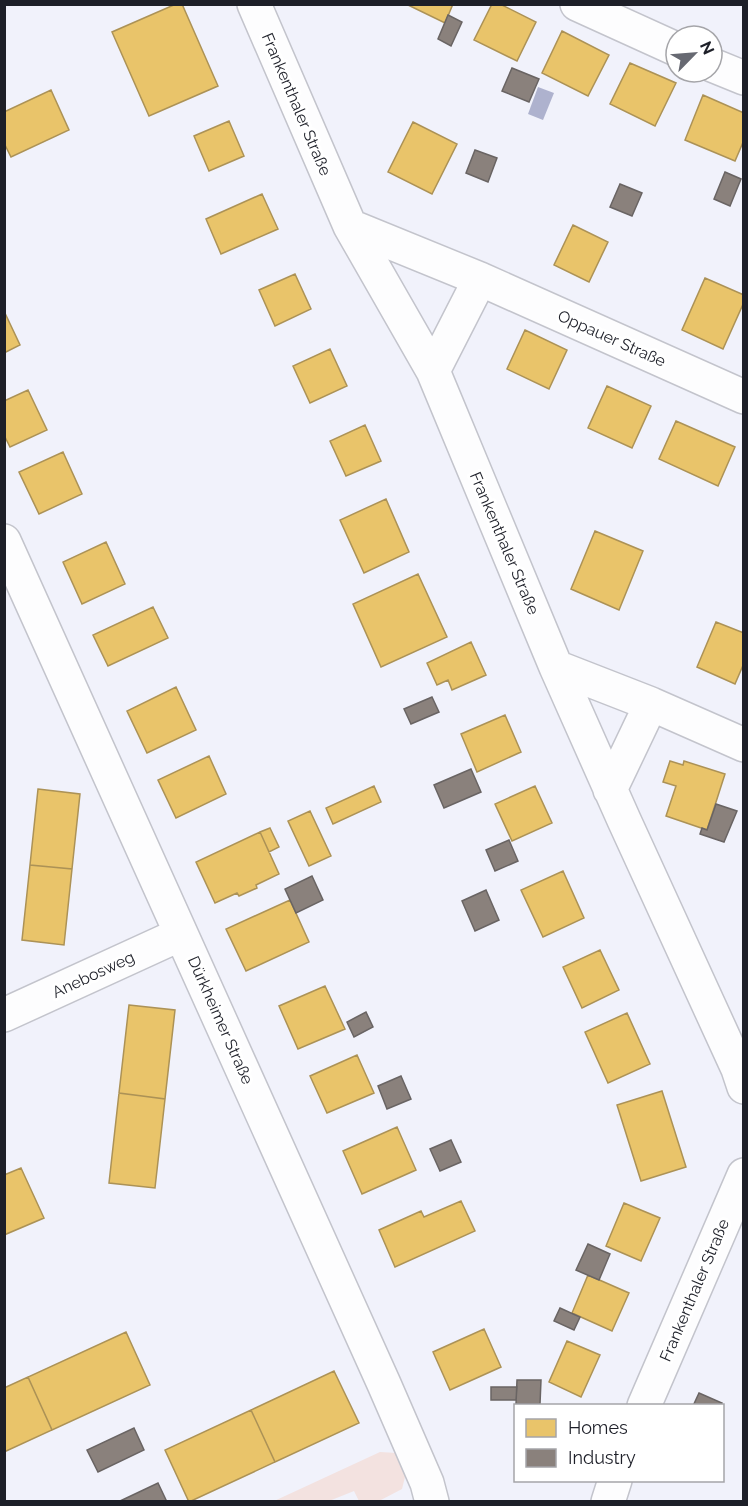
<svg xmlns="http://www.w3.org/2000/svg" width="748" height="1506" viewBox="0 0 748 1506" font-family="Raleway,sans-serif">
<style>
.green{fill:#f3e2e0}
.water{fill:#aeb2ce}
.homes{fill:#e9c46a;stroke:#ac9256;stroke-width:1.5}
.industry{fill:#8a817c;stroke:#696463;stroke-width:1.5}
.lines{fill:none;stroke-linecap:round;stroke-linejoin:round}
.minor-casing{stroke:#c3c4cc;stroke-width:36}
.minor{stroke:#fdfdfe;stroke-width:33}
.labels{text-anchor:middle;stroke-width:6;stroke-linejoin:round;paint-order:stroke}
.street-label{font-size:16px;fill:#1d1f28;stroke:#fff}
</style>
<rect width="100%" height="100%" fill="#f1f2fb"/>
<!-- green -->
<path class="green" d="M 380,1452 L 397,1453 L 406,1473 L 402,1489 L 379,1501 L 359,1501 L 354,1491 L 329,1501 L 272,1502 Z"/>
<!-- water -->
<path class="water" d="M 538,87 L 554,93 L 543,120 L 528,114 Z"/>
<!-- homes -->
<path class="homes" d="M 176,4 L 182,4 L 218,86 L 149,116 L 112,32 Z
M 406,4 L 453,4 L 445,23 Z
M 492,4 L 500,4 L 536,22 L 517,61 L 474,40 Z
M 562,31 L 609,55 L 588,96 L 542,73 Z
M 630,63 L 676,83 L 655,126 L 610,104 Z
M 51,90 L 69,130 L 11,157 L 4,143 L 4,112 Z
M 703,95 L 744,113 L 744,140 L 735,161 L 685,140 Z
M 229,121 L 244,156 L 209,171 L 194,136 Z
M 413,122 L 457,144 L 432,194 L 388,172 Z
M 262,194 L 278,229 L 221,254 L 206,219 Z
M 573,225 L 608,242 L 589,282 L 554,265 Z
M 295,274 L 311,309 L 275,326 L 259,290 Z
M 705,278 L 744,295 L 744,302 L 723,349 L 682,330 Z
M 4,311 L 20,345 L 4,353 Z
M 525,330 L 567,350 L 549,389 L 507,369 Z
M 330,349 L 347,386 L 310,403 L 293,366 Z
M 607,386 L 651,406 L 632,448 L 588,428 Z
M 28,390 L 47,430 L 10,447 L 4,435 L 4,401 Z
M 676,421 L 735,447 L 718,486 L 659,459 Z
M 365,425 L 381,461 L 346,476 L 330,441 Z
M 63,452 L 82,494 L 39,514 L 19,472 Z
M 386,499 L 409,552 L 364,573 L 340,520 Z
M 595,531 L 643,551 L 619,610 L 571,589 Z
M 106,542 L 125,584 L 82,604 L 63,562 Z
M 418,574 L 447,637 L 381,667 L 353,604 Z
M 153,607 L 168,638 L 108,666 L 93,635 Z
M 716,622 L 744,633 L 744,663 L 735,684 L 697,667 Z
M 471,642 L 486,675 L 452,690 L 448,680 L 437,685 L 427,663 Z
M 176,687 L 196,730 L 147,753 L 127,711 Z
M 505,715 L 521,752 L 477,772 L 461,734 Z
M 209,756 L 226,794 L 176,818 L 158,780 Z
M 670,761 L 683,765 L 684,761 L 725,774 L 707,830 L 666,816 L 676,786 L 663,782 Z
M 374,786 L 381,802 L 333,824 L 326,808 Z
M 535,786 L 552,823 L 512,841 L 495,804 Z
M 38,789 L 80,794 L 72,869 L 30,865 Z
M 310,811 L 331,856 L 309,866 L 288,821 Z
M 270,828 L 279,847 L 269,852 L 260,832 Z
M 260,832 L 279,874 L 256,885 L 257,888 L 239,896 L 237,893 L 215,903 L 196,862 Z
M 30,865 L 72,869 L 64,945 L 22,940 Z
M 563,871 L 584,918 L 543,937 L 521,890 Z
M 290,900 L 309,942 L 246,971 L 226,929 Z
M 600,950 L 619,990 L 582,1008 L 563,967 Z
M 325,986 L 345,1029 L 298,1049 L 279,1006 Z
M 129,1005 L 175,1010 L 165,1099 L 119,1093 Z
M 627,1013 L 650,1064 L 608,1083 L 585,1032 Z
M 357,1055 L 374,1093 L 327,1113 L 310,1076 Z
M 662,1091 L 686,1167 L 641,1181 L 617,1105 Z
M 119,1093 L 165,1099 L 155,1188 L 109,1183 Z
M 397,1127 L 416,1170 L 362,1194 L 343,1151 Z
M 21,1168 L 44,1218 L 4,1235 L 4,1175 Z
M 461,1201 L 475,1231 L 395,1267 L 379,1230 L 421,1211 L 424,1217 Z
M 624,1203 L 660,1218 L 641,1261 L 606,1246 Z
M 588,1275 L 629,1293 L 612,1331 L 572,1313 Z
M 484,1329 L 501,1367 L 450,1390 L 433,1352 Z
M 126,1332 L 150,1385 L 52,1430 L 28,1377 Z
M 567,1341 L 600,1355 L 581,1397 L 549,1382 Z
M 334,1371 L 359,1423 L 275,1462 L 251,1410 Z
M 28,1377 L 52,1430 L 4,1452 L 4,1388 Z
M 251,1410 L 275,1462 L 189,1502 L 165,1450 Z"/>
<!-- industry -->
<path class="industry" d="M 448,15 L 462,22 L 451,46 L 438,39 Z
M 512,68 L 539,79 L 529,102 L 502,91 Z
M 475,150 L 497,158 L 488,182 L 466,173 Z
M 725,172 L 741,179 L 730,206 L 714,199 Z
M 620,184 L 642,193 L 632,216 L 610,207 Z
M 432,697 L 439,712 L 411,724 L 404,709 Z
M 471,769 L 481,792 L 444,808 L 434,785 Z
M 716,804 L 737,811 L 724,842 L 700,834 L 702,828 L 707,830 Z
M 509,840 L 518,861 L 495,871 L 486,850 Z
M 312,876 L 323,900 L 296,913 L 285,889 Z
M 486,890 L 499,920 L 475,931 L 462,901 Z
M 366,1012 L 373,1027 L 354,1037 L 347,1022 Z
M 401,1076 L 411,1099 L 387,1109 L 378,1086 Z
M 451,1140 L 461,1162 L 440,1171 L 430,1149 Z
M 588,1244 L 610,1254 L 599,1280 L 576,1270 Z
M 560,1308 L 580,1317 L 574,1330 L 554,1321 Z
M 517,1380 L 541,1380 L 540,1404 L 516,1404 Z
M 491,1387 L 517,1387 L 516,1400 L 491,1400 Z
M 699,1393 L 722,1403 L 720,1406 L 693,1406 Z
M 134,1428 L 144,1450 L 98,1472 L 87,1450 Z
M 158,1483 L 167,1502 L 118,1502 Z"/>
<g class="lines">
<defs>
<path id="minor" d="M 254,4 L 350,226 L 433,371 L 556,667 L 624,820 L 738,1069 L 744,1087
M 577,4 L 676,49
M 712,65 L 744,78
M 350,226 L 480,279 L 744,397
M 433,371 L 480,279
M 4,541 L 384,1384 L 427,1483 L 432,1502
M 556,667 L 651,704 L 744,745
M 610,790 L 651,704
M 4,1015 L 181,934
M 644,1406 L 744,1175
M 608,1502 L 615,1480"/>
</defs>
<!-- minor casing -->
<use href="#minor" class="minor-casing"/>
<!-- minor -->
<use href="#minor" class="minor"/>
</g>
<g class="labels">
<!-- street labels -->
<g class="street-label">
<text transform="translate(297 104) rotate(67)" y="6">Frankenthaler Straße</text>
<text transform="translate(612 338) rotate(24)" y="6">Oppauer Straße</text>
<text transform="translate(505 543) rotate(67)" y="6">Frankenthaler Straße</text>
<text transform="translate(93 974) rotate(-25)" y="6">Anebosweg</text>
<text transform="translate(221 1020) rotate(66)" y="6">Dürkheimer Straße</text>
<text transform="translate(694 1290) rotate(-67)" y="6">Frankenthaler Straße</text>
</g>
</g>
<!-- border -->
<rect width="748" height="1506" fill="none" stroke="#1d1f28" stroke-width="12"/>
<!-- legend -->
<rect x="514" y="1404" width="210" height="78" fill="#ffffff" stroke="#a5a5a9" stroke-width="1.5"/>
<rect x="526" y="1419" width="30" height="18" fill="#e9c46a" stroke="#a5a5a9" stroke-width="1.5"/>
<text x="568" y="1434" font-size="18" fill="#1d1f28">Homes</text>
<rect x="526" y="1449" width="30" height="18" fill="#8a817c" stroke="#a5a5a9" stroke-width="1.5"/>
<text x="568" y="1464" font-size="18" fill="#1d1f28">Industry</text>
<!-- north arrow -->
<g transform="translate(694 54) rotate(65)"><circle r="28" fill="#ffffff" stroke="#a5a5a9" stroke-width="1.5"/>
<path d="M0-4.5L10 22L0 15L-10 22Z" fill="#676972"/>
<text y="-9" font-size="16" font-weight="bold" text-anchor="middle" fill="#1d1f28">N</text>
</g>
</svg>
